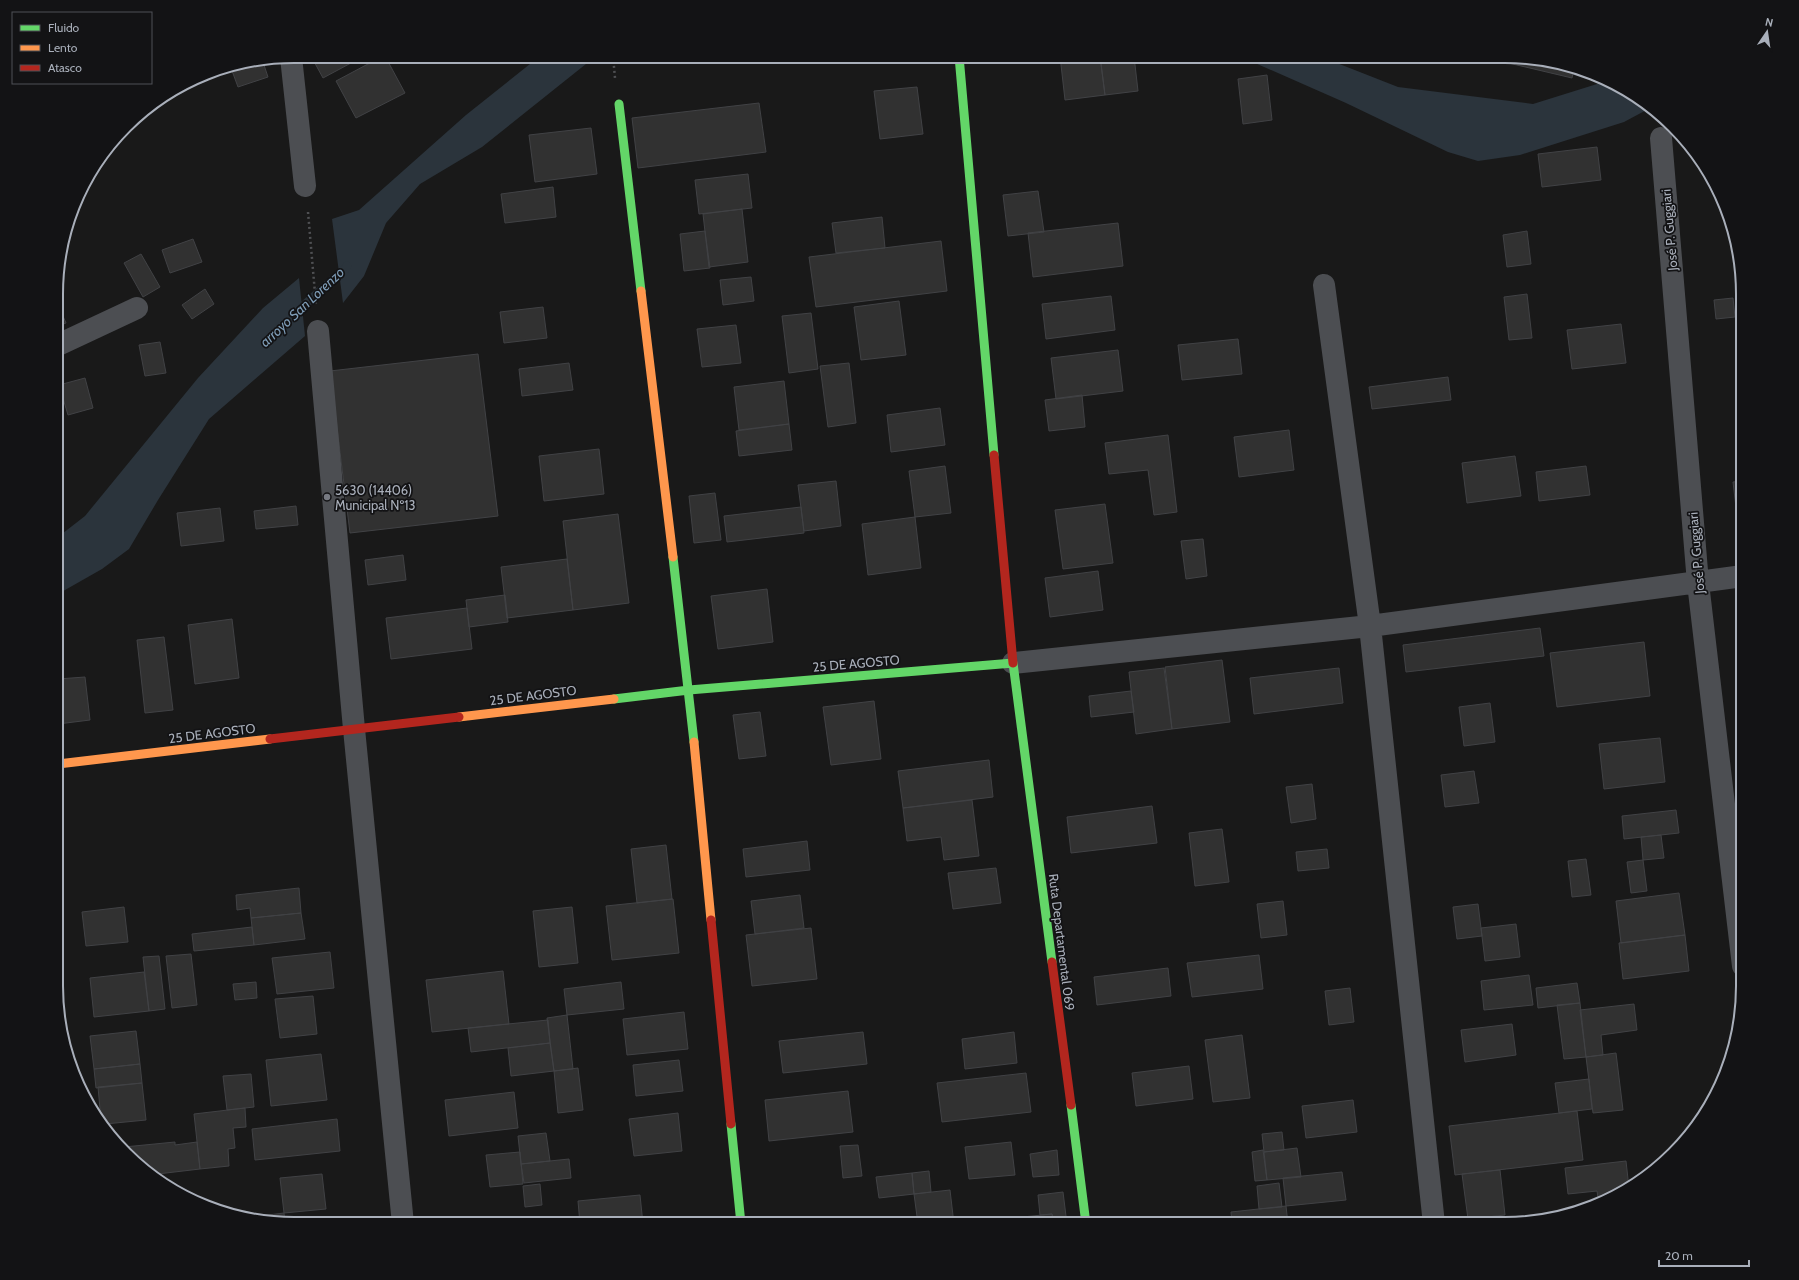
<svg xmlns="http://www.w3.org/2000/svg" width="1799" height="1280" viewBox="0 0 1799 1280" font-family="Cabin,sans-serif">
<style>
.water{fill:#2b343c}
.lines{fill:none;stroke-linecap:round;stroke-linejoin:round}
.stream{stroke:#2b343c;stroke-width:9}
.building{fill:#313131;stroke:#414245}
.path{stroke:#4f5053;stroke-width:2.5;stroke-dasharray:2 3;stroke-linecap:butt}
.street{stroke:#4c4e52;stroke-width:22}
.fast{stroke:#63d668;stroke-width:9}
.slow{stroke:#ff974d;stroke-width:9}
.jam{stroke:#b3261e;stroke-width:9}
.poi-dot{fill:#777a82;stroke:#131315;stroke-width:1.5}
.labels{text-anchor:middle;stroke-width:3.5;stroke-linejoin:round;paint-order:stroke}
.street-label{font-size:13px;fill:#a9afba;stroke:#131315}
.poi-label{font-size:13px;fill:#a9afba;stroke:#131315;text-anchor:start}
.water-label{font-size:14px;font-style:italic;fill:#7f9db7;stroke:#131315}
.rim{fill:none;stroke:#a9afba;stroke-width:2}
</style>
<rect width="100%" height="100%" fill="#191919"/>
<!-- water -->
<path class="water" d="M 540,56 L 596,56 L 482,147 L 420,184 L 386,223 L 364,276 L 343,303 L 332,219 L 359,210 L 466,115 Z
M 1239,56 L 1319,56 L 1398,87 L 1533,104 L 1597,84 L 1605,79 L 1652,107 L 1624,122 L 1520,155 L 1478,161 L 1448,152 L 1346,103 Z
M 299,278 L 305,336 L 209,419 L 158,500 L 129,549 L 102,569 L 58,594 L 58,537 L 85,516 L 198,378 L 263,308 Z"/>
<g class="lines">
<!-- stream -->
<path class="stream" d="M 293,315 L 345,269 L 347,266"/>
</g>
<!-- building -->
<path class="building" d="M 311,56 L 364,56 L 323,78 Z
M 383,56 L 385,56 L 405,93 L 356,118 L 336,81 Z
M 1060,56 L 1100,56 L 1105,95 L 1065,100 Z
M 1100,56 L 1134,56 L 1138,91 L 1105,95 Z
M 1448,56 L 1470,56 L 1469,61 Z
M 1474,56 L 1490,56 L 1489,60 Z
M 1502,56 L 1521,56 L 1574,69 L 1572,78 L 1500,61 Z
M 263,62 L 268,77 L 238,87 L 231,68 Z
M 1267,75 L 1272,120 L 1243,124 L 1238,79 Z
M 917,87 L 923,134 L 880,139 L 874,91 Z
M 759,103 L 766,152 L 638,168 L 632,118 Z
M 591,128 L 597,174 L 535,182 L 529,135 Z
M 1597,147 L 1601,180 L 1542,187 L 1538,154 Z
M 748,174 L 752,208 L 699,214 L 695,180 Z
M 553,187 L 556,217 L 505,223 L 501,194 Z
M 1038,191 L 1044,232 L 1008,236 L 1003,195 Z
M 742,209 L 748,262 L 709,267 L 703,214 Z
M 882,217 L 885,248 L 836,253 L 832,223 Z
M 1118,223 L 1123,266 L 1033,277 L 1028,233 Z
M 705,231 L 710,268 L 684,271 L 680,234 Z
M 1527,231 L 1531,264 L 1507,267 L 1503,235 Z
M 193,239 L 202,262 L 170,273 L 162,250 Z
M 941,241 L 947,291 L 816,307 L 809,257 Z
M 141,254 L 160,287 L 143,297 L 124,263 Z
M 751,277 L 754,301 L 723,305 L 720,280 Z
M 205,289 L 214,304 L 192,319 L 182,305 Z
M 1527,294 L 1532,338 L 1509,340 L 1504,297 Z
M 1111,296 L 1115,330 L 1046,339 L 1042,304 Z
M 1733,298 L 1735,317 L 1716,319 L 1714,300 Z
M 899,301 L 906,355 L 861,360 L 854,307 Z
M 59,307 L 66,323 L 58,326 L 58,308 Z
M 543,307 L 547,338 L 504,343 L 500,312 Z
M 811,313 L 818,369 L 789,373 L 782,316 Z
M 1621,324 L 1626,363 L 1572,369 L 1567,330 Z
M 736,325 L 741,363 L 702,367 L 697,329 Z
M 1238,339 L 1242,374 L 1182,380 L 1178,345 Z
M 160,342 L 166,373 L 145,376 L 139,345 Z
M 1118,350 L 1123,391 L 1056,399 L 1051,358 Z
M 478,354 L 498,516 L 350,533 L 330,371 Z
M 569,363 L 573,390 L 522,396 L 519,369 Z
M 849,363 L 856,423 L 828,427 L 820,366 Z
M 1739,370 L 1743,370 L 1743,403 Z
M 1448,377 L 1451,400 L 1372,409 L 1369,387 Z
M 85,378 L 93,408 L 68,415 L 59,385 Z
M 784,381 L 789,424 L 739,430 L 734,387 Z
M 1082,395 L 1085,427 L 1049,431 L 1045,400 Z
M 940,408 L 945,445 L 891,452 L 887,415 Z
M 789,424 L 792,450 L 739,456 L 736,431 Z
M 1289,430 L 1294,470 L 1239,477 L 1234,437 Z
M 1168,435 L 1177,512 L 1154,515 L 1148,470 L 1109,474 L 1105,443 Z
M 599,449 L 604,494 L 544,501 L 539,456 Z
M 1515,456 L 1521,496 L 1467,503 L 1462,463 Z
M 945,466 L 951,513 L 915,517 L 909,471 Z
M 1586,466 L 1590,495 L 1539,501 L 1536,472 Z
M 836,481 L 841,526 L 804,531 L 798,485 Z
M 1743,481 L 1743,532 L 1739,533 L 1733,482 Z
M 715,493 L 721,540 L 694,543 L 689,496 Z
M 1105,504 L 1113,563 L 1063,569 L 1055,510 Z
M 296,506 L 298,525 L 256,529 L 254,511 Z
M 801,507 L 804,533 L 727,542 L 724,516 Z
M 220,508 L 224,541 L 181,546 L 177,513 Z
M 618,514 L 629,603 L 573,610 L 563,521 Z
M 915,517 L 921,568 L 868,575 L 862,524 Z
M 1203,539 L 1207,576 L 1186,579 L 1181,541 Z
M 403,555 L 406,580 L 368,585 L 365,560 Z
M 567,559 L 573,610 L 507,618 L 501,567 Z
M 1098,571 L 1103,610 L 1050,617 L 1045,578 Z
M 767,589 L 773,642 L 718,649 L 711,596 Z
M 505,595 L 508,622 L 469,627 L 466,600 Z
M 467,608 L 472,649 L 391,659 L 386,618 Z
M 232,619 L 239,678 L 195,684 L 188,625 Z
M 1540,628 L 1544,656 L 1406,672 L 1403,645 Z
M 164,637 L 173,710 L 145,713 L 137,640 Z
M 1644,642 L 1650,696 L 1557,707 L 1550,653 Z
M 1222,660 L 1230,722 L 1172,729 L 1165,667 Z
M 1164,668 L 1172,729 L 1136,734 L 1129,672 Z
M 1339,668 L 1343,703 L 1254,714 L 1250,678 Z
M 85,677 L 90,720 L 58,724 L 58,679 Z
M 1131,691 L 1134,712 L 1091,717 L 1089,696 Z
M 874,701 L 881,759 L 831,765 L 823,707 Z
M 1490,703 L 1495,742 L 1464,746 L 1459,707 Z
M 760,712 L 766,756 L 739,759 L 733,715 Z
M 1660,738 L 1665,782 L 1604,789 L 1599,744 Z
M 989,760 L 993,797 L 903,808 L 898,771 Z
M 1474,771 L 1479,803 L 1445,807 L 1441,775 Z
M 1312,784 L 1316,819 L 1291,823 L 1286,787 Z
M 972,800 L 979,856 L 944,860 L 941,837 L 907,841 L 903,808 Z
M 1152,806 L 1157,843 L 1071,853 L 1067,817 Z
M 1676,810 L 1679,833 L 1624,839 L 1622,816 Z
M 1222,829 L 1229,882 L 1195,886 L 1189,833 Z
M 1661,835 L 1664,858 L 1643,860 L 1641,837 Z
M 807,841 L 810,870 L 746,877 L 743,849 Z
M 666,845 L 672,899 L 637,903 L 631,849 Z
M 1327,849 L 1329,868 L 1298,871 L 1296,852 Z
M 1586,859 L 1591,895 L 1572,897 L 1568,861 Z
M 1643,860 L 1647,891 L 1631,893 L 1627,862 Z
M 996,868 L 1001,903 L 953,909 L 948,873 Z
M 299,888 L 301,913 L 251,918 L 250,908 L 237,910 L 236,895 Z
M 1679,893 L 1685,935 L 1621,943 L 1616,901 Z
M 800,895 L 804,928 L 755,934 L 751,901 Z
M 673,899 L 679,953 L 612,960 L 606,906 Z
M 1283,901 L 1287,935 L 1261,938 L 1257,904 Z
M 1478,904 L 1482,936 L 1457,939 L 1453,907 Z
M 124,907 L 128,942 L 86,946 L 82,912 Z
M 572,907 L 578,963 L 539,967 L 533,911 Z
M 301,913 L 305,939 L 254,945 L 251,918 Z
M 1516,924 L 1520,957 L 1485,961 L 1481,928 Z
M 252,927 L 254,945 L 194,951 L 192,934 Z
M 811,928 L 817,979 L 752,986 L 746,935 Z
M 1685,935 L 1689,971 L 1623,979 L 1619,943 Z
M 330,952 L 334,988 L 277,994 L 272,958 Z
M 191,954 L 197,1005 L 172,1008 L 166,956 Z
M 1259,955 L 1263,989 L 1192,997 L 1187,963 Z
M 159,956 L 165,1009 L 149,1011 L 143,957 Z
M 1168,968 L 1171,996 L 1097,1005 L 1094,977 Z
M 503,971 L 509,1024 L 432,1032 L 426,980 Z
M 144,972 L 149,1011 L 94,1017 L 90,978 Z
M 1529,975 L 1533,1005 L 1484,1010 L 1481,981 Z
M 256,982 L 257,998 L 235,1000 L 233,984 Z
M 621,982 L 624,1009 L 567,1015 L 564,989 Z
M 1577,983 L 1580,1003 L 1538,1008 L 1536,988 Z
M 1350,988 L 1354,1022 L 1329,1025 L 1325,991 Z
M 313,996 L 317,1034 L 280,1038 L 275,999 Z
M 1580,1003 L 1586,1057 L 1564,1059 L 1557,1005 Z
M 1634,1004 L 1637,1030 L 1601,1035 L 1603,1055 L 1586,1057 L 1580,1010 Z
M 684,1012 L 688,1049 L 627,1055 L 623,1019 Z
M 567,1015 L 573,1069 L 554,1071 L 547,1018 Z
M 548,1020 L 550,1043 L 471,1052 L 468,1028 Z
M 1512,1024 L 1516,1055 L 1465,1062 L 1461,1030 Z
M 136,1031 L 140,1064 L 94,1069 L 90,1036 Z
M 863,1032 L 867,1064 L 783,1073 L 779,1041 Z
M 1014,1032 L 1017,1063 L 965,1069 L 962,1039 Z
M 1242,1035 L 1250,1098 L 1213,1102 L 1205,1040 Z
M 550,1043 L 554,1071 L 511,1076 L 508,1048 Z
M 1616,1053 L 1623,1110 L 1593,1113 L 1586,1057 Z
M 321,1054 L 327,1100 L 271,1106 L 266,1060 Z
M 679,1060 L 683,1091 L 636,1096 L 633,1065 Z
M 140,1064 L 142,1083 L 96,1088 L 94,1069 Z
M 1189,1066 L 1193,1099 L 1136,1106 L 1132,1073 Z
M 578,1068 L 583,1110 L 558,1113 L 554,1071 Z
M 1026,1073 L 1031,1112 L 942,1122 L 937,1083 Z
M 251,1074 L 254,1107 L 227,1110 L 223,1076 Z
M 1589,1079 L 1592,1109 L 1559,1113 L 1555,1083 Z
M 142,1083 L 146,1120 L 105,1124 L 101,1120 L 98,1087 Z
M 848,1091 L 853,1132 L 769,1141 L 765,1100 Z
M 514,1092 L 518,1128 L 449,1136 L 445,1100 Z
M 1353,1100 L 1357,1132 L 1306,1138 L 1302,1106 Z
M 245,1108 L 246,1127 L 233,1128 L 235,1148 L 228,1149 L 229,1166 L 200,1169 L 194,1114 Z
M 1577,1111 L 1583,1160 L 1455,1175 L 1449,1126 Z
M 678,1113 L 682,1151 L 634,1156 L 629,1119 Z
M 337,1119 L 340,1151 L 255,1160 L 252,1129 Z
M 1282,1132 L 1284,1150 L 1264,1152 L 1262,1134 Z
M 546,1133 L 550,1161 L 521,1164 L 518,1136 Z
M 175,1142 L 175,1145 L 197,1142 L 200,1169 L 149,1175 L 124,1147 Z
M 1011,1142 L 1015,1175 L 969,1179 L 965,1147 Z
M 858,1145 L 862,1176 L 843,1178 L 840,1146 Z
M 1297,1148 L 1301,1177 L 1267,1180 L 1264,1152 Z
M 1057,1150 L 1059,1175 L 1033,1177 L 1030,1154 Z
M 1263,1150 L 1267,1180 L 1255,1181 L 1252,1152 Z
M 520,1152 L 523,1184 L 490,1187 L 486,1155 Z
M 569,1159 L 571,1178 L 524,1183 L 521,1164 Z
M 1626,1161 L 1629,1188 L 1611,1199 L 1599,1204 L 1597,1191 L 1568,1194 L 1565,1168 Z
M 1500,1170 L 1505,1215 L 1468,1219 L 1462,1174 Z
M 929,1171 L 931,1192 L 914,1194 L 912,1173 Z
M 1342,1172 L 1346,1200 L 1286,1206 L 1283,1178 Z
M 912,1173 L 914,1194 L 879,1198 L 876,1177 Z
M 322,1174 L 326,1209 L 284,1213 L 280,1178 Z
M 1279,1183 L 1282,1207 L 1259,1209 L 1257,1186 Z
M 540,1184 L 542,1205 L 525,1207 L 523,1186 Z
M 950,1190 L 954,1224 L 918,1224 L 914,1194 Z
M 1063,1192 L 1067,1224 L 1054,1224 L 1052,1214 L 1040,1215 L 1038,1195 Z
M 640,1195 L 643,1224 L 580,1224 L 578,1201 Z
M 1286,1206 L 1288,1224 L 1232,1224 L 1231,1212 Z
M 284,1213 L 285,1224 L 252,1217 Z
M 1052,1214 L 1054,1224 L 1003,1224 L 1003,1219 Z
M 1182,1218 L 1183,1224 L 1137,1224 L 1137,1223 Z
M 690,1220 L 690,1224 L 660,1224 L 659,1223 Z"/>
<g class="lines">
<!-- path -->
<path class="path" d="M 613,56 L 615,78
M 308,212 L 316,305"/>
<!-- street -->
<path class="street" d="M 291,57 L 305,186
M 1661,138 L 1698,583 L 1743,966
M 1324,285 L 1370,626 L 1434,1224
M 318,331 L 354,729 L 403,1224
M 58,345 L 137,308
M 1013,663 L 1370,626 L 1743,576"/>
<!-- fast -->
<path class="fast" d="M 959,56 L 994,455
M 619,104 L 641,291
M 673,557 L 694,742
M 1013,663 L 1052,962
M 614,699 L 689,690 L 1013,663
M 1071,1105 L 1086,1224
M 731,1124 L 741,1224"/>
<!-- slow -->
<path class="slow" d="M 641,291 L 673,557
M 459,717 L 614,699
M 694,742 L 711,920
M 58,764 L 270,739"/>
<!-- jam -->
<path class="jam" d="M 994,455 L 1013,663
M 270,739 L 459,717
M 711,920 L 731,1124
M 1052,962 L 1071,1105"/>
</g>
<!-- markers -->
<circle class="poi-dot" cx="327" cy="497" r="4"/>
<g class="labels">
<!-- street labels -->
<g class="street-label">
<text transform="translate(1669 230) rotate(-95)" y="5">José P. Guggiari</text>
<text transform="translate(1696 553) rotate(-95)" y="5">José P. Guggiari</text>
<text transform="translate(856 663) rotate(-5)" y="5">25 DE AGOSTO</text>
<text transform="translate(533 695) rotate(-7)" y="5">25 DE AGOSTO</text>
<text transform="translate(212 733) rotate(-7)" y="5">25 DE AGOSTO</text>
<text transform="translate(1062 942) rotate(83)" y="5">Ruta Departamental 069</text>
</g>
<!-- poi labels -->
<g class="poi-label">
<text x="335" y="495">5630 (14406)<tspan x="335" dy="15">Municipal Nº13</tspan></text>
</g>
<!-- water labels -->
<g class="water-label">
<text transform="translate(302 307) rotate(-43)" y="5">arroyo San Lorenzo</text>
</g>
</g>
<!-- crop -->
<path d="M0 0H1799V1280H0ZM294 63H1505A231 231 0 0 1 1736 294V986A231 231 0 0 1 1505 1217H294A231 231 0 0 1 63 986V294A231 231 0 0 1 294 63Z" fill="#131315" fill-rule="evenodd"/>
<path class="rim" d="M294 63H1505A231 231 0 0 1 1736 294V986A231 231 0 0 1 1505 1217H294A231 231 0 0 1 63 986V294A231 231 0 0 1 294 63Z"/>
<!-- legend -->
<rect x="12" y="12" width="140" height="72" fill="#131315" stroke="#4f5157"/>
<rect x="20" y="25" width="20" height="6" fill="#63d668" stroke="#4f5157"/>
<text x="48" y="32" font-size="12" fill="#a9afba">Fluido</text>
<rect x="20" y="45" width="20" height="6" fill="#ff974d" stroke="#4f5157"/>
<text x="48" y="52" font-size="12" fill="#a9afba">Lento</text>
<rect x="20" y="65" width="20" height="6" fill="#b3261e" stroke="#4f5157"/>
<text x="48" y="72" font-size="12" fill="#a9afba">Atasco</text>
<!-- north arrow -->
<g transform="translate(1767 32) rotate(13)" stroke="#131315" stroke-width="3" paint-order="stroke">
<path d="M0-3L7 15L0 10L-7 15Z" fill="#a9afba"/>
<text y="-6" font-size="11" font-weight="bold" text-anchor="middle" fill="#a9afba">N</text>
</g>
<!-- scale -->
<path d="M1659 1260v6h90v-6" fill="none" stroke="#a9afba" stroke-width="2"/>
<text x="1665" y="1260" font-size="12" fill="#a9afba" stroke="#131315" stroke-width="3" paint-order="stroke">20 m</text>
</svg>
